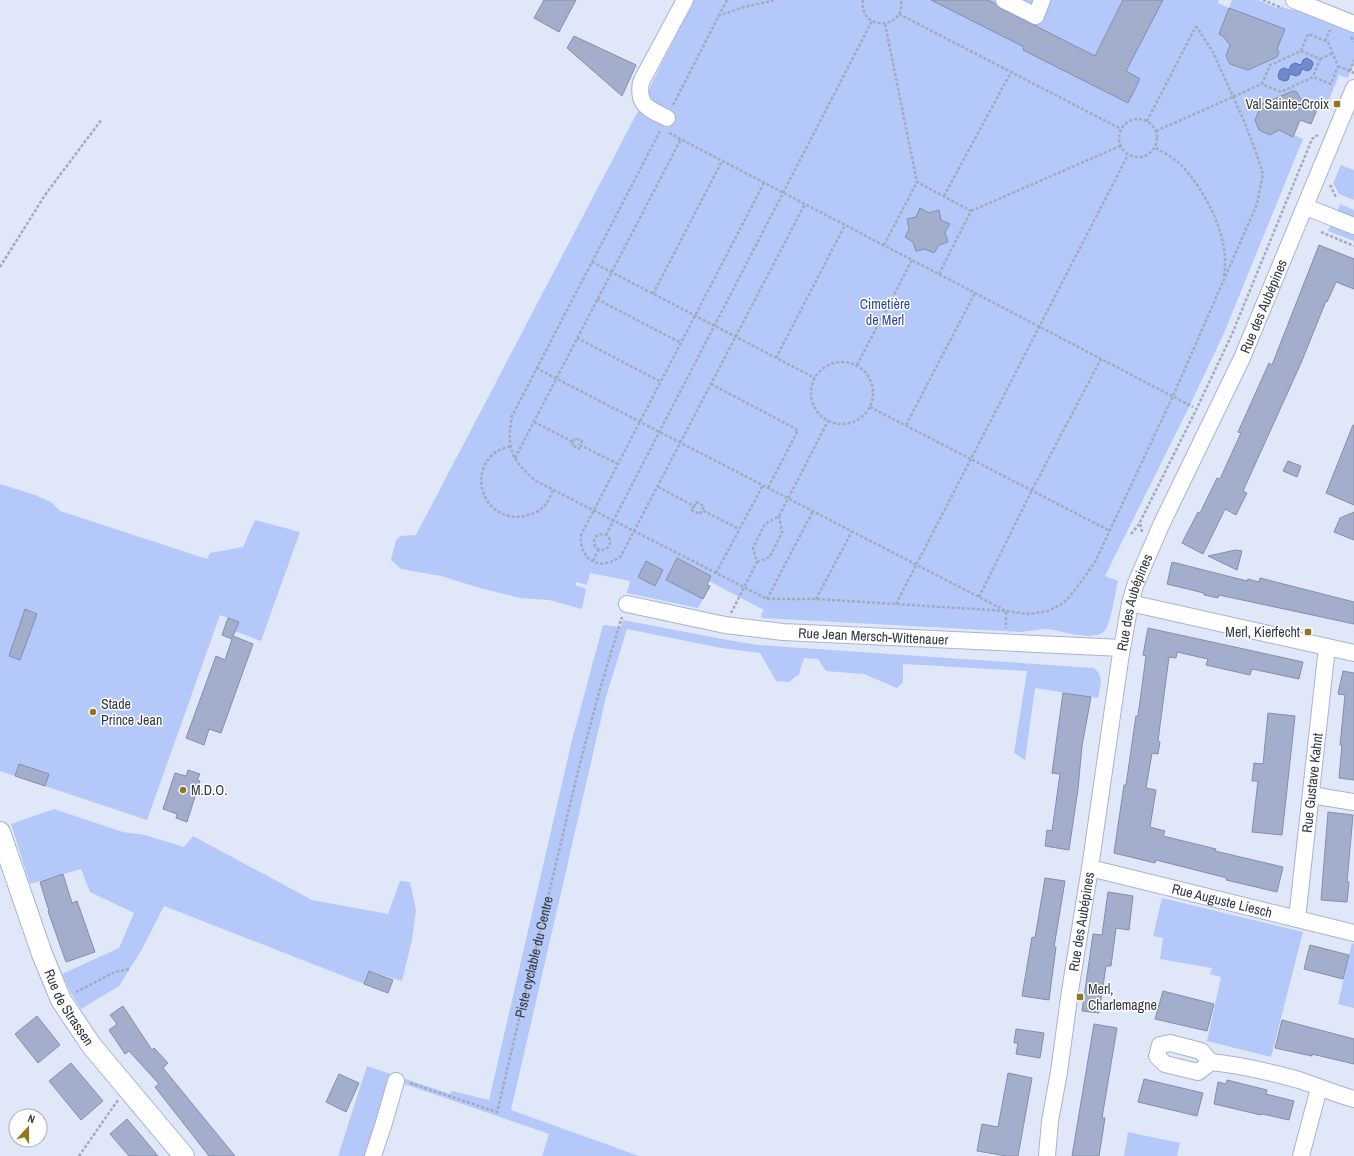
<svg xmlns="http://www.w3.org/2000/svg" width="1354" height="1156" viewBox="0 0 1354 1156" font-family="'Archivo Narrow',sans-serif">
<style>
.green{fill:#b4c8f9}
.water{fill:#718acf;stroke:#5e71a5}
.building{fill:#a2aecb;stroke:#838eaa}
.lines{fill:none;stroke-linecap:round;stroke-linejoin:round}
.minor-casing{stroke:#a8b3d1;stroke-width:18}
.major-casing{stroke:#a8b3d1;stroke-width:22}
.path{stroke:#a3aab9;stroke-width:2.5;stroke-dasharray:3 2;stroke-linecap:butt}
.minor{stroke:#fff;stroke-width:16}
.major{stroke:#fff;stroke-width:20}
.poi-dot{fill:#95761d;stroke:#fff;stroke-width:1.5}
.labels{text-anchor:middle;stroke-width:3;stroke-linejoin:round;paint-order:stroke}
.poi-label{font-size:14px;fill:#333843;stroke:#fff;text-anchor:start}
.park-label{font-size:14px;fill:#2e4597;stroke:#fff}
.street-label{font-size:14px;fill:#333843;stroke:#fff}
</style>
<rect width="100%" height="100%" fill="#dfe7f9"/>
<!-- green -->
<path class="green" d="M 694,0 L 1219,0 L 1218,3 L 1229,8 L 1232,0 L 1258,0 L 1277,8 L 1279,7 L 1314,14 L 1354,32 L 1354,63 L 1348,78 L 1339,75 L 1325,110 L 1317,107 L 1311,124 L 1300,120 L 1294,135 L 1303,139 L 1224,333 L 1190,405 L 1105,576 L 1118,581 C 1115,593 1112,618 1106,629 C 1097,644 1061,630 1047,629 C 1039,629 1030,631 1022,632 L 762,618 L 761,615 L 764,610 L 709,581 L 707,585 L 710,586 L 698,608 L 627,593 L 630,581 L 590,573 L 587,585 L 576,582 L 575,585 L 586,589 L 582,609 L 549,600 L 520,598 L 480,588 L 441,576 L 401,569 L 391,560 L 396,540 L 401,536 L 416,535 L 637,113 L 645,106 L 650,87 Z
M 1341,165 L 1354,170 L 1354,200 L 1339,194 L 1333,183 Z
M 1340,204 L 1354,210 L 1354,219 L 1337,212 Z
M 1331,224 L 1354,234 L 1354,241 L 1328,231 Z
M 0,484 L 35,495 L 51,502 L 60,511 L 207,559 L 210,553 L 243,547 L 255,520 L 300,532 L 261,641 L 235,631 L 238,622 L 220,615 L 147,820 L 0,771 Z
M 623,620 L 722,639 L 758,645 L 1093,668 C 1105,675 1100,687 1098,698 L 1035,688 L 1025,760 L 1014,753 L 1027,671 L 903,664 L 903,682 L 897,688 L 864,674 L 826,671 L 818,659 L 804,658 L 799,674 L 789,682 L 776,681 L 760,653 L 721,648 L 627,629 L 606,697 L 511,1110 L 639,1156 L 542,1156 L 549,1134 L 396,1081 L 373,1156 L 338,1156 L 367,1066 L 450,1094 L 452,1091 L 489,1100 L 572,740 L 603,625 L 621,627 Z
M 54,809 L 123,832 L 145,835 L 184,847 L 193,836 L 312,900 L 388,914 L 400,881 L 410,882 L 416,910 L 412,940 L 402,981 L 369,971 L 364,984 L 164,906 L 142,949 L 119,986 L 81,1009 L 71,993 L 62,974 L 119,948 L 134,913 L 90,892 L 81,869 L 30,884 L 11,824 Z
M 1162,898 L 1303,932 L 1271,1057 L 1207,1041 L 1221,977 L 1210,974 L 1212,968 L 1160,959 L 1163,938 L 1153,936 Z
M 1352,943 L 1354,944 L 1354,1008 L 1338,1004 Z
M 1128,1132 L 1180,1143 L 1177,1156 L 1124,1156 Z"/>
<!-- water -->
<path class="water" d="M 1307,58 L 1312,61 L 1313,64 L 1311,69 L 1308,71 L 1302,69 L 1300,74 L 1296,76 L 1290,74 L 1288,80 L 1284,81 L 1279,79 L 1278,75 L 1280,70 L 1284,68 L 1289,70 L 1291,65 L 1295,63 L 1301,65 L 1303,60 Z"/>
<!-- building -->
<path class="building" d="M 544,0 L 576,0 L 559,32 L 534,18 Z
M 931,0 L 988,0 L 996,4 L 1000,8 L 1095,56 L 1123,0 L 1163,0 L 1126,71 L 1140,79 L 1128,103 L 1023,50 L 1024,47 Z
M 1229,8 L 1285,29 L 1277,49 L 1279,52 L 1277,57 L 1248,70 L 1230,64 L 1226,56 L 1230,45 L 1223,36 L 1219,34 Z
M 574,36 L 636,65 L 622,96 L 567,48 Z
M 1293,91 L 1297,92 L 1300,98 L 1318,107 L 1311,124 L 1300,120 L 1293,137 L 1279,130 L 1270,135 L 1259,130 L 1255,120 L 1262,104 Z
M 920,208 L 929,213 L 939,210 L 941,220 L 950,224 L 945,232 L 948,242 L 939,245 L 934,253 L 925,249 L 916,251 L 913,242 L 905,237 L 909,229 L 907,219 L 916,217 Z
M 1319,245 L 1354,259 L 1354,289 L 1336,282 L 1327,302 L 1326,301 L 1301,363 L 1243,491 L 1247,493 L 1236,515 L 1225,509 L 1203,554 L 1182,543 L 1198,512 L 1200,513 L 1217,478 L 1220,479 L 1229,459 L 1241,433 L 1238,432 L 1269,363 L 1272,365 Z
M 1353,425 L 1354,425 L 1354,505 L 1326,493 Z
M 1288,461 L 1301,466 L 1297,477 L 1283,471 Z
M 1354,512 L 1354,540 L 1334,532 L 1340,518 Z
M 1236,550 L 1242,551 L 1237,570 L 1208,556 Z
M 677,558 L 711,576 L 707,585 L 710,586 L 703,599 L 666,580 Z
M 646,561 L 663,570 L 655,586 L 638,577 Z
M 1172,562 L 1247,581 L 1248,579 L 1259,582 L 1260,578 L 1354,602 L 1354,624 L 1219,595 L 1218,598 L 1204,595 L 1204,593 L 1167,584 Z
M 25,609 L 37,614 L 20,660 L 9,656 Z
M 228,618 L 239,622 L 233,636 L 253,644 L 221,733 L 209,729 L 204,745 L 186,738 L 216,656 L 225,660 L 232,639 L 222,635 Z
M 1148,628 L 1303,662 L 1299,679 L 1252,669 L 1250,675 L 1206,665 L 1208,659 L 1177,652 L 1176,658 L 1169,657 L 1158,741 L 1160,742 L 1158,754 L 1152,753 L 1146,788 L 1156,790 L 1150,827 L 1165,831 L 1163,836 L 1216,849 L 1215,851 L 1283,867 L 1277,892 L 1226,880 L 1227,878 L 1156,860 L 1155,863 L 1114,853 L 1124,785 L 1126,785 L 1136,716 L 1138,716 L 1146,656 L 1143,655 Z
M 1343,671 L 1354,673 L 1354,780 L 1339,778 L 1342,745 L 1340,745 L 1345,695 L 1338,694 Z
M 1063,693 L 1091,697 L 1082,746 L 1078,789 L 1069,850 L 1045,846 L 1047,830 L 1052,831 L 1060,774 L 1052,773 Z
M 1268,713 L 1295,716 L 1282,835 L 1252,832 L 1258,781 L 1252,781 L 1254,763 L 1263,764 Z
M 19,764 L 49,774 L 45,786 L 15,776 Z
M 188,770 L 200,774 L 197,780 L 200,781 L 187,822 L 176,818 L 177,814 L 163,809 L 175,773 L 186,776 Z
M 1328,812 L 1353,815 L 1347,882 L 1349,882 L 1347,902 L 1321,900 Z
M 63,874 L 72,903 L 77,901 L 95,952 L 66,962 L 48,911 L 49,911 L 40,882 Z
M 1045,878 L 1065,881 L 1054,947 L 1056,947 L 1049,1000 L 1022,996 L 1032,937 L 1035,938 Z
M 1108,892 L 1133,896 L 1129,930 L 1116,928 L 1111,966 L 1106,966 L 1099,1013 L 1082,1011 L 1093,934 L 1102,935 Z
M 1310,945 L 1349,955 L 1343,979 L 1304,969 Z
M 369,971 L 393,980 L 388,993 L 364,984 Z
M 1163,991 L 1214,1004 L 1207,1031 L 1155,1019 Z
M 123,1006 L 152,1050 L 154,1048 L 168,1063 L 163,1068 L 235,1156 L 209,1156 L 155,1087 L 159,1084 L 129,1051 L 125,1054 L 109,1030 L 117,1024 L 110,1015 Z
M 37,1016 L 60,1045 L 38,1063 L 15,1034 Z
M 1282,1020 L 1354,1039 L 1354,1064 L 1312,1054 L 1312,1056 L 1275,1048 Z
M 1094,1024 L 1117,1028 L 1102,1118 L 1105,1118 L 1099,1156 L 1072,1156 Z
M 1016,1029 L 1044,1033 L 1040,1058 L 1016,1054 L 1018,1043 L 1014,1043 Z
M 71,1063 L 103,1101 L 81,1120 L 49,1081 Z
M 1008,1073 L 1032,1078 L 1018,1156 L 1007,1156 L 977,1151 L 982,1124 L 998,1127 Z
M 339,1074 L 359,1083 L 346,1112 L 326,1102 Z
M 1144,1079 L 1203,1093 L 1197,1116 L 1138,1102 Z
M 1227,1080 L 1267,1090 L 1266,1094 L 1294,1101 L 1289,1120 L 1262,1114 L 1261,1115 L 1214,1104 L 1218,1082 L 1226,1084 Z
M 127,1119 L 149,1145 L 158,1156 L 129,1156 L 110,1134 Z"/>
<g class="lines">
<defs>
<g id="minor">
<path d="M 1004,0 L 1036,16 L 1042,0"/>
<path d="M 1294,0 L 1354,24"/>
<path d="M 667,118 C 648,108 637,106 641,82 L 685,0"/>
<path d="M 1306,207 L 1354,226"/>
<path d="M 1130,603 L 1354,653"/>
<path id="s2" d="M 627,604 L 725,625 L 783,632 L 1122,648"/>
<path d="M 1311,795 L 1354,802"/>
<path id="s3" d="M 1090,868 L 1354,933"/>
<path id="s4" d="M 1297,919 L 1327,647"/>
<path d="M 1211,1062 L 1201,1051 L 1170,1043 L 1160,1045 L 1157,1056 L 1165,1064 L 1198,1072 L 1211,1062 C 1241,1065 1270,1072 1299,1080 C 1317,1086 1335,1094 1354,1099"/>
<path d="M 373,1156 L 383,1126 L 396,1081"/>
<path id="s5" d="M 1047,1156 L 1050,1121 L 1059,1072 L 1070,991 L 1090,868 L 1120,660 L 1130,603 L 1136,583 L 1162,523 L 1242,358 L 1354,88"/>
<path d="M 1301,1156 L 1319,1088"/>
</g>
<g id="major">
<path id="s6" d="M 0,832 L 42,954 L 61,1000 L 91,1045 L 184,1156"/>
</g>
</defs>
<!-- minor casing -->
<use href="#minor" class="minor-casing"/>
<!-- major casing -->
<use href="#major" class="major-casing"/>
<!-- path -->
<g class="path">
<path d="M 863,0 C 858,31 906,31 901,0"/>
<path d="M 1263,0 L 1282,8"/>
<path d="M 899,14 L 1121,129"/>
<path d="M 718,16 L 744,7 L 776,0"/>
<path d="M 885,24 L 917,182"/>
<path d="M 1351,37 L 1354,42"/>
<path d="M 1325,41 L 1330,30"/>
<path d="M 1301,51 L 1308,34 L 1328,42 L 1338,66 L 1331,84 L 1313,77 L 1281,92 L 1262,84 L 1270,65 L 1301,51 L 1320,59 L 1313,77"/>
<path d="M 1320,59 L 1333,53"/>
<path d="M 1338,66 L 1354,73"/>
<path d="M 1350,71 L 1354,60"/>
<path d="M 673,105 L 727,0"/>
<circle cx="1138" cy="138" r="19"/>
<path d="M 1147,121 L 1196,26"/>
<path d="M 660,131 L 512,416 C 506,448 511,460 536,481 L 767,599 L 816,599 L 1006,611 L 1028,614 L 1048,611 L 1064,603 L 1076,589 L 1095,562 L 1173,396 L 1257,204 L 1263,174 L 1256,152 L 1244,121 L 1213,52 L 1196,26"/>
<path d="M 1156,131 L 1262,84"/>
<path d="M 669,133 L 1193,407"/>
<path d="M 1156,148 C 1164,153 1174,158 1181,165 C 1206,191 1231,239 1224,276"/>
<path d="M 764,183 L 581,535 C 579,561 601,572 621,556 L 805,204"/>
<path d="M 1330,185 L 1336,197"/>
<path d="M 944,196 L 1011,72"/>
<path d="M 971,211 L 1120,146"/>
<path d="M 1321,232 L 1354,246"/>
<path d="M 884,245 L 917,182 L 971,211 L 939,274"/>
<path d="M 592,262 L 815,378"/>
<path d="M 0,267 L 45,195 L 102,119"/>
<path d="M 653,294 L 722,161"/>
<path d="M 597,299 L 681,343"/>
<path d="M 577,338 L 661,382"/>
<path d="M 776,358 L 845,225"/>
<circle cx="842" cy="393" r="31"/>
<path d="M 857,365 L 912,260"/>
<path d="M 536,368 L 1006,611 L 1006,628"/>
<path d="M 711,384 L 798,430 L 768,488"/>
<path d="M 870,407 L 1110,531"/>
<path d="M 534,422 L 573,442 L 575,438 L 582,441 L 580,445 L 618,464"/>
<path d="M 906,425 L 975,293"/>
<path d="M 573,442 L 572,445 L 579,449 L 580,445"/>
<path d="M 510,446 C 506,448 500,449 496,452 C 464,475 488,527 528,515 C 535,514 542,509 546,504 C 549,500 551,494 553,490"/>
<path d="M 515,458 L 681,139"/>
<path d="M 658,487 L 694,506 L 696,502 L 704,506 L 702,510 L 739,529"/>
<path d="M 694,506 L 691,510 L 700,514 L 702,510"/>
<path d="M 1142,532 L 1140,522 L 1197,408 L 1232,334 L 1312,139 L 1318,135"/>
<circle cx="602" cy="542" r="8"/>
<path d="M 1131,534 L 1140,523"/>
<path d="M 606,535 L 872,21"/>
<path d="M 593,561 L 599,549"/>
<path d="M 757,562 L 770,557 L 782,532 L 779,516"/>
<path d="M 716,573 L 763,485"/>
<path d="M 979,597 L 1032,490 L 1101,359"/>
<path d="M 767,599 L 813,511"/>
<path d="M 816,599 L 852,531"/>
<path d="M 896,604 L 1128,155"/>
<path d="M 731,613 L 757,562 L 753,548 L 765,524 L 779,516 L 828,421"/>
<path d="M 76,992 L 115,972 L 130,969"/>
<path id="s1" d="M 410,1083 L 497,1112 L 578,771 L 600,689 L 622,617"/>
<path d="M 79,1156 L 118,1100"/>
</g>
<!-- minor -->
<use href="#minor" class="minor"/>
<!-- major -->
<use href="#major" class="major"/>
</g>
<!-- markers -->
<g class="poi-dot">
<rect x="1333" y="100" width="8" height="8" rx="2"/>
<rect x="1304" y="628" width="8" height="8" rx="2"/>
<circle cx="93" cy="712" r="4"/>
<circle cx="183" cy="790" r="4"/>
<rect x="1076" y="993" width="8" height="8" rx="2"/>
</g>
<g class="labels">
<!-- poi labels -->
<g class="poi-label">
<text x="1329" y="109" text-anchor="end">Val Sainte-Croix</text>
<text x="1300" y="637" text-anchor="end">Merl, Kierfecht</text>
<text x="101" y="709">Stade<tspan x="101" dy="16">Prince Jean</tspan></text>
<text x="191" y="795">M.D.O.</text>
<text x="1088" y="994">Merl,<tspan x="1088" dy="16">Charlemagne</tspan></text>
</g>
<!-- park labels -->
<g class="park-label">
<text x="885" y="309">Cimetière<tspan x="885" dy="16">de Merl</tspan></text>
</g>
<!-- street labels -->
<g class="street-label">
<text dy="5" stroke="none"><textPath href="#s5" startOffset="885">Rue des Aubépines</textPath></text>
<text dy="5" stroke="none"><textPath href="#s5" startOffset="561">Rue des Aubépines</textPath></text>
<text dy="5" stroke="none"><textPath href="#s2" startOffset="249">Rue Jean Mersch-Wittenauer</textPath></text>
<text dy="5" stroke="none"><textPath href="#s4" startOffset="137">Rue Gustave Kahnt</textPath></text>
<text dy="5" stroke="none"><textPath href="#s3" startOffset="136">Rue Auguste Liesch</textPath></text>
<text dy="5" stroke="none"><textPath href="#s5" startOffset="237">Rue des Aubépines</textPath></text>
<text dy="5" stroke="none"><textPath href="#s1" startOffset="251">Piste cyclable du Centre</textPath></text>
<text dy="5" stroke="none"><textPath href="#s6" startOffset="189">Rue de Strassen</textPath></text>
</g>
</g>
<!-- north arrow -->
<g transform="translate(28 1128) rotate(21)"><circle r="19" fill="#ffffff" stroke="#adafb4"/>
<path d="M0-3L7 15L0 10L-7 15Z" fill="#95761d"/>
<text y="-6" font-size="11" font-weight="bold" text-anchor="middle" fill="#333843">N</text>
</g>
</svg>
